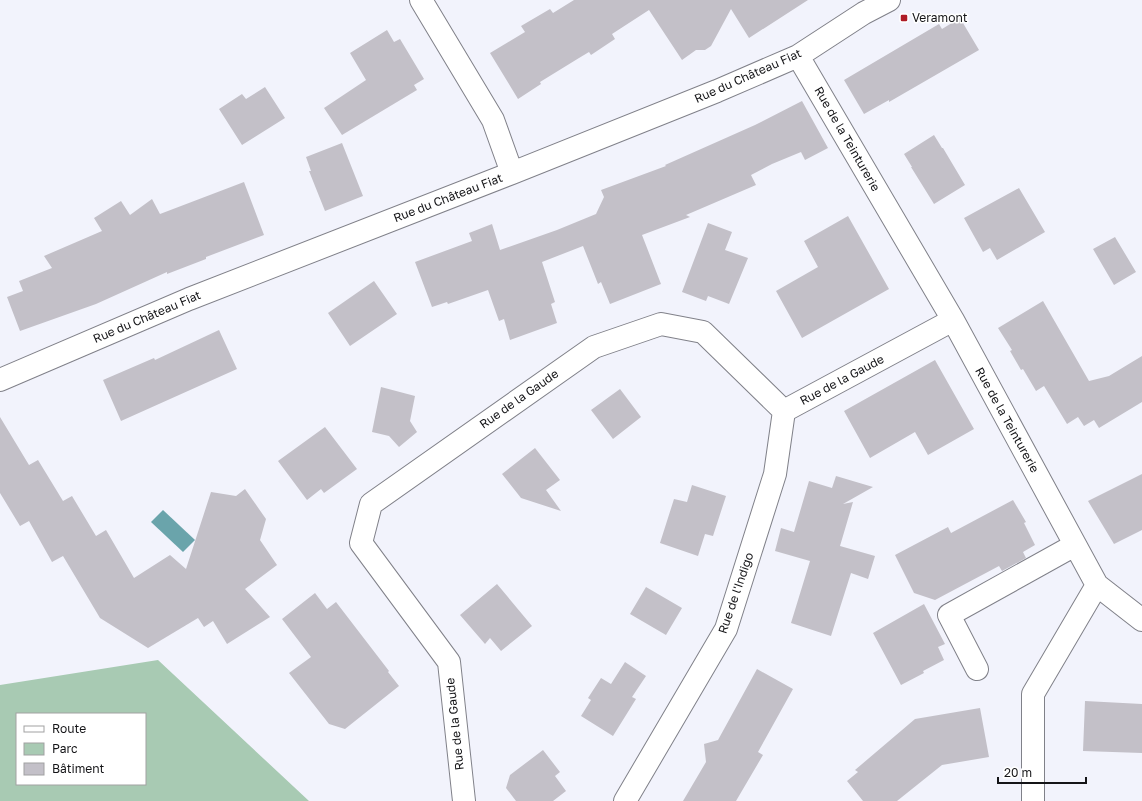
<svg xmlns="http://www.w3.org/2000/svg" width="1142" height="801" viewBox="0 0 1142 801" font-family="'Golos Text',sans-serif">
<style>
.green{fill:#a8cab3;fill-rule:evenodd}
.water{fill:#6aa4ab}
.building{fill:#c3c0c8}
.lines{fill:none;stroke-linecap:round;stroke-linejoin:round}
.minor-casing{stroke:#808189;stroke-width:24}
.minor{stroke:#fff;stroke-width:22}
.poi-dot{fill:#ae1b26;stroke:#fff;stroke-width:1.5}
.labels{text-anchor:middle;stroke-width:3;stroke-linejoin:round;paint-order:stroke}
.poi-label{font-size:12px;fill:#141417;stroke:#fff;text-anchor:start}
.street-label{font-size:12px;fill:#141417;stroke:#fff}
</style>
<rect width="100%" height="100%" fill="#f2f3fc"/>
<!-- green -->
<path class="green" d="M 158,660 L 309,801 L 0,801 L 0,685 ZM 17,714 L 145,714 L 145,784 L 17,784 Z"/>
<!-- water -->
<path class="water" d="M 163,510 L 195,540 L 183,552 L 151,522 Z"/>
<!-- building -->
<path class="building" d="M 574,0 L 808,0 L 749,38 L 731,9 L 711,46 L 705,50 L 696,50 L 682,60 L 649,10 L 612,34 L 615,39 L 591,55 L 589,52 L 579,58 L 540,82 L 541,84 L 518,99 L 490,53 L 525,32 L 521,26 L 550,9 L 553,13 Z
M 960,18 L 979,50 L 889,102 L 889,100 L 864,114 L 844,80 L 939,24 L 942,29 Z
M 387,30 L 394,42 L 400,39 L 424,79 L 414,85 L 417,90 L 342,135 L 324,108 L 366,80 L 350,53 Z
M 265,87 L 285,118 L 242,145 L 219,109 L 242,94 L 246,99 Z
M 802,101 L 828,148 L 805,160 L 801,152 L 772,164 L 751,175 L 756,185 L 686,215 L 690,217 L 642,235 L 661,284 L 610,304 L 601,282 L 598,284 L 583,246 L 542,262 L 555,302 L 551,304 L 557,323 L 510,340 L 504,319 L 499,321 L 488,290 L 448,304 L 447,302 L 432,307 L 415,262 L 472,241 L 469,233 L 492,224 L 500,250 L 557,230 L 596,214 L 604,197 L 601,190 L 666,166 L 665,165 L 755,125 Z
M 934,135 L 942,148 L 943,148 L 965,185 L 934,204 L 911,167 L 912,167 L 904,154 Z
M 342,143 L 363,196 L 325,211 L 309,171 L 311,171 L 306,157 Z
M 244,182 L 264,235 L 206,257 L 206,259 L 167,274 L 167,272 L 96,304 L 20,331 L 7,297 L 23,291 L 19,281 L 52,268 L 44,256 L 102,231 L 94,218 L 121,201 L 130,215 L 152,199 L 160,214 Z
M 1019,188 L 1045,232 L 997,260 L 990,248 L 983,252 L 964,218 Z
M 848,216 L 889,289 L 802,338 L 776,291 L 818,267 L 804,241 Z
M 708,223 L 732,232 L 725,250 L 748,258 L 729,304 L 708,296 L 706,301 L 682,292 Z
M 1115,237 L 1136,272 L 1114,285 L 1093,249 Z
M 374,281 L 397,314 L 350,346 L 328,313 Z
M 1043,301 L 1089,381 L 1109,376 L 1142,356 L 1142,402 L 1099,428 L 1094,420 L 1084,426 L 1078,417 L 1067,424 L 1044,386 L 1036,391 L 1023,369 L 1021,370 L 1010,351 L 1012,350 L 998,328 Z
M 219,330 L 237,369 L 121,421 L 103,380 L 154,358 L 155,360 Z
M 935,360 L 974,429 L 928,455 L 915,432 L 870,458 L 844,411 Z
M 381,387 L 415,396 L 410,421 L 417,432 L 399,447 L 389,436 L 372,432 Z
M 620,389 L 641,417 L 613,439 L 591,410 Z
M 0,417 L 29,465 L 38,460 L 63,501 L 72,496 L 96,536 L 106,530 L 134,578 L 170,555 L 186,569 L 211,492 L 236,496 L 245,489 L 266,519 L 260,540 L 277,565 L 245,589 L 270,617 L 227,644 L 213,621 L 204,627 L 198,618 L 148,648 L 100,618 L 63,556 L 52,562 L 29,521 L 20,526 L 0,493 Z
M 325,427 L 357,469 L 324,493 L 321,489 L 307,500 L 278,461 Z
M 535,448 L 560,480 L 546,490 L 561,511 L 521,498 L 502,474 Z
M 1142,474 L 1142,530 L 1114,544 L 1088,501 Z
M 836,476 L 873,487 L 843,504 L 853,502 L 840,546 L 875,556 L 868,579 L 851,573 L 831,636 L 791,623 L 810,561 L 775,551 L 781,528 L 794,532 L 809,481 L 832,488 Z
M 692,485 L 726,496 L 713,536 L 705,534 L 698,556 L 660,543 L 674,499 L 687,502 Z
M 1013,500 L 1026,522 L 1024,523 L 1035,545 L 1023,552 L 1026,558 L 1002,571 L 999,566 L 935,600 L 914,593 L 895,555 L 948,527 L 951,533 Z
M 497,584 L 532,626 L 501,651 L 490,638 L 485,644 L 460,615 Z
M 646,587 L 682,608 L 666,635 L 630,614 Z
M 315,593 L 327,609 L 336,602 L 389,671 L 388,672 L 399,686 L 345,729 L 329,724 L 289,673 L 311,657 L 282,619 Z
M 924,604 L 945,644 L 938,647 L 944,660 L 923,671 L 924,673 L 901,685 L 873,633 Z
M 625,662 L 646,676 L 632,697 L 636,699 L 613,736 L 581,716 L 591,700 L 588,698 L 601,678 L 611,684 Z
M 757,669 L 793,689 L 758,752 L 763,755 L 736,801 L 683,801 L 706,762 L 704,744 L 718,740 Z
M 1085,701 L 1142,704 L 1142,753 L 1083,751 Z
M 980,708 L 989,757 L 942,765 L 897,801 L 863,801 L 847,781 L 858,772 L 855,770 L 915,719 Z
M 543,750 L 560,772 L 555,776 L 566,791 L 553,801 L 516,801 L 506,788 L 510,775 Z"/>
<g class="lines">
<defs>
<path id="minor" d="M 421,0 L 493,120 L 512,173
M 798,56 L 953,320 L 1097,585 L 1033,694 L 1033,801
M 0,380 L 189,299 L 512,173 L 717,91 L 798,56 L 864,13 L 889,0
M 1097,585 L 1142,620
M 977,669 L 949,615 L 1075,545
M 464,801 L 449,662 L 361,543 L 371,504 L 594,347 L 661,324 L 703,332 L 784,411 L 953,320
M 625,801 L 726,629 L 775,474 L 784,411"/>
</defs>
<!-- minor casing -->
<use href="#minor" class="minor-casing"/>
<!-- minor -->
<use href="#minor" class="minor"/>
</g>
<!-- markers -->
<rect class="poi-dot" x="900" y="14" width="8" height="8" rx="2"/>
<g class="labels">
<!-- poi labels -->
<g class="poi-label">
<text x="912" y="22">Veramont</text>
</g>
<!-- street labels -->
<g class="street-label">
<text transform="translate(748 76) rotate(-24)" y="4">Rue du Château Fiat</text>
<text transform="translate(847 139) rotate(60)" y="4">Rue de la Teinturerie</text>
<text transform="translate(448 198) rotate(-21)" y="4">Rue du Château Fiat</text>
<text transform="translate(147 317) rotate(-23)" y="4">Rue du Château Fiat</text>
<text transform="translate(842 380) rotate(-28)" y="4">Rue de la Gaude</text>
<text transform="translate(519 399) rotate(-35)" y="4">Rue de la Gaude</text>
<text transform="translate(1007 420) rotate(61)" y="4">Rue de la Teinturerie</text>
<text transform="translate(736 593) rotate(-71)" y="4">Rue de l'Indigo</text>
<text transform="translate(455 724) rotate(-96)" y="4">Rue de la Gaude</text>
</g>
</g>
<!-- legend -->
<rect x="16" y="713" width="130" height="72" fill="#ffffff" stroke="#a1a1a2"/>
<rect x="24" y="726" width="20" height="6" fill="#ffffff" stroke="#a1a1a2"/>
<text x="52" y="733" font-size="12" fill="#141417">Route</text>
<rect x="24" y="743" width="20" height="12" fill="#a8cab3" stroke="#a1a1a2"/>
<text x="52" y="753" font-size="12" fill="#141417">Parc</text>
<rect x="24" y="763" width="20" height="12" fill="#c3c0c8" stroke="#a1a1a2"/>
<text x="52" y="773" font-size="12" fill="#141417">Bâtiment</text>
<!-- scale -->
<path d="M998 777v6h88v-6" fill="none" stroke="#141417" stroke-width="2"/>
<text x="1004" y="777" font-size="12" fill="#141417" stroke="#ffffff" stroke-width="3" paint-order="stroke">20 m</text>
</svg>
